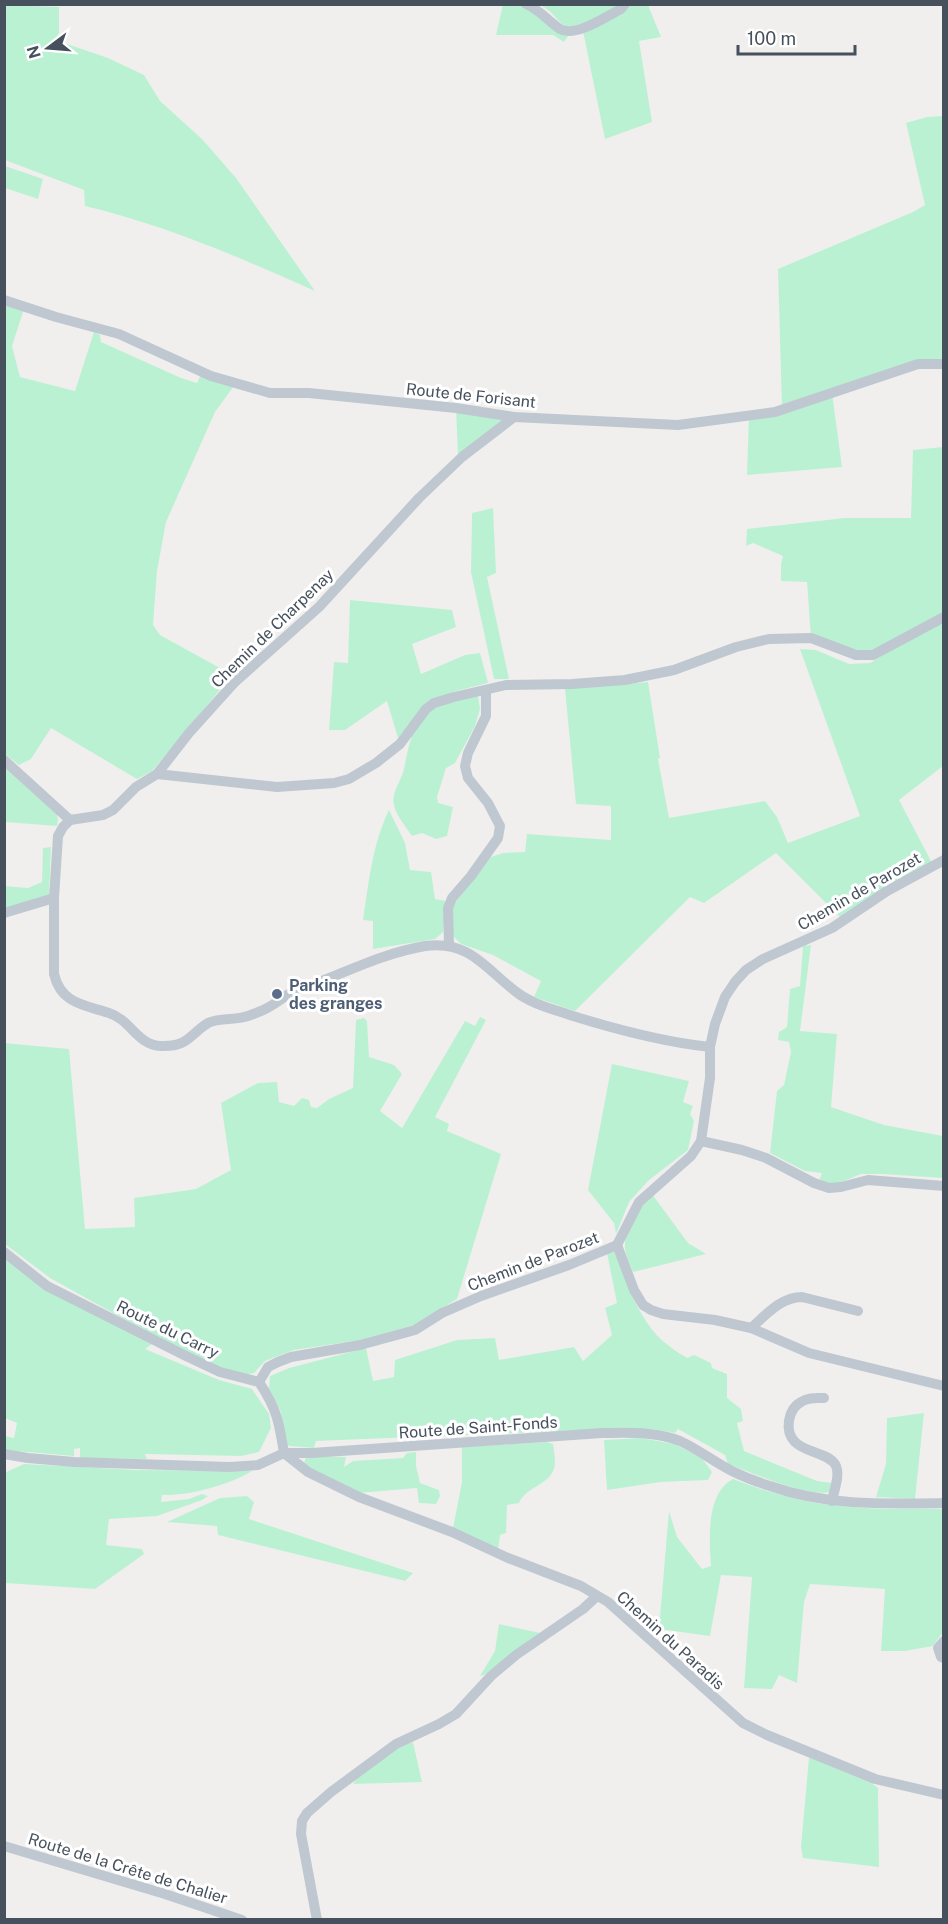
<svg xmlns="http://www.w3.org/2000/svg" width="948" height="1924" font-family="'Public Sans',sans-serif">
	<rect width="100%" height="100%" fill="#f1efee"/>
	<!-- green -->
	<g fill="#bbf1d3">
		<path d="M503 4 526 5 571 32 564 42 553 35H496Z"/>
		<path d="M4 5 59 7V33L52 44H67L108 58 144 75 160 101 202 139 236 178 315 291C241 258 165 225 85 206L84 190 5 160Z"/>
		<path d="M540 5H648L661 37 639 41 652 122 605 139 583 31 586 22 569 28C556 22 555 12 540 5Z"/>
		<path d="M943 116V364H918L832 393 842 467 747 475 749 415 782 409 778 269 913 212 925 205 906 123 927 117Z"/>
		<path d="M5 166 43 179 38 199 5 188Z"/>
		<path d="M4 300 25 306 12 346 20 377 75 391 94 332 100 335 101 342 181 378 197 383 202 372 236 383 215 412 166 522 157 571 153 625 160 635 220 668 230 678 152 771 137 779 51 728 31 759 19 765 5 754Z"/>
		<path d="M456 409 502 420 458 455Z"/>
		<path d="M943 447V614L873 655 811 638 807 582 781 581V564L783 556 753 543 746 546 747 529 845 518H911L913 450Z"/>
		<path d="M493 508 496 573 487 577 509 679H494L471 572 472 513Z"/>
		<path d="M350 600 452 610 456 627 412 644 421 674 465 655 480 653 488 683 456 691 427 702 398 738 387 701 345 730H329L334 662 348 663Z"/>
		<path d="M943 620V766L899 800 932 863 841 918 776 853 704 903 690 897 575 1011 534 997 541 981 493 955 461 944 453 936V905L491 857 503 853 525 852 527 834 611 840V806L576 804 565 689 648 682 660 758 658 759 669 818 765 801 777 817 788 843 860 816 800 649 816 650 849 664 870 663Z"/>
		<path d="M478 696 480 709 475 726 455 763 446 768 437 797 438 803 453 807 447 836 436 839 422 833 412 836C405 825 390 809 394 795 396 786 402 778 404 769 409 745 412 718 438 706 449 701 466 699 478 696Z"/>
		<path d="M4 765 56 811 58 819 57 826 5 822V839Z"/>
		<path d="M389 810 405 843 410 870 431 872 435 899 446 901 443 932 435 939 373 949V921L363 920C369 882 372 845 389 810Z"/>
		<path d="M51 847 49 895 5 910 4 886 28 888 42 882 43 848Z"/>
		<path d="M811 945 800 1031 837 1034 831 1107 884 1125 943 1136V1178L882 1174H861L834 1185 819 1181 822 1173 805 1171 770 1153 777 1091 784 1085 791 1052 789 1042 778 1040 779 1032 787 1027 790 989 800 986 803 946Z"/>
		<path d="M480 1017 486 1020 435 1117 449 1124 447 1131 501 1154 457 1299 414 1325 360 1340 294 1350 265 1361 254 1373 243 1375 215 1366 122 1318 50 1278 5 1244 4 1043 69 1049 85 1229 135 1227 134 1198 196 1189 231 1170 221 1103 258 1083 277 1082 279 1102 294 1106 302 1098 309 1100 311 1107 317 1108 329 1099 353 1088 356 1020 364 1018 367 1021 369 1057 394 1065 402 1074 380 1111 402 1128 465 1021 475 1026Z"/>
		<path d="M612 1064 689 1081 683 1102 693 1106 690 1114 694 1121 688 1150 649 1180 629 1202 616 1234 614 1223 588 1190Z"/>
		<path d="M652 1194 688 1243 706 1254 633 1272C630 1264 624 1253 625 1244 626 1229 642 1205 652 1194Z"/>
		<path d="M614 1251C627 1282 638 1319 664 1342 671 1348 679 1353 687 1358L694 1355 711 1363 712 1368 727 1374V1398L741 1409 743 1421 737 1423 744 1451 817 1481 832 1483 830 1492C804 1497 754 1473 728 1464L725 1455 678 1429 675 1433 654 1429H611L316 1441 314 1448 289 1446 285 1441 281 1412 269 1388 270 1376 289 1368 366 1348 373 1381 394 1377 395 1360 457 1340 495 1338 499 1360 574 1347 583 1361 612 1335 605 1308 617 1303 607 1253Z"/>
		<path d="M4 1259 152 1344 145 1349 219 1380 252 1389 269 1414 271 1428 259 1452 241 1456 145 1454 147 1459 80 1458V1448L74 1449V1456L5 1450V1436L14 1438 17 1423 5 1418Z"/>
		<path d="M924 1413 915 1499 876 1497 886 1464 887 1418Z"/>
		<path d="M641 1438 674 1444 701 1457 712 1472 708 1480 661 1482 607 1490 604 1440Z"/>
		<path d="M547 1442 553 1444C554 1450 555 1457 555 1464 553 1485 527 1485 519 1503L507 1505 506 1533 500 1535 498 1550 453 1528 462 1482V1447Z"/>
		<path d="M416 1452V1466L420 1483 439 1490 440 1496 436 1504 419 1503 417 1488 358 1493 306 1469 304 1463 306 1457H346L344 1467 353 1461 403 1458 407 1453Z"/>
		<path d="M24 1464 136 1470 252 1471C229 1485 189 1496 162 1495L161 1502 189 1499 202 1494 208 1496 202 1500 157 1516 109 1519 106 1545 142 1549 144 1554 95 1589 5 1583 4 1473Z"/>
		<path d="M733 1479C767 1492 804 1503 841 1506 875 1510 910 1509 943 1509V1632L933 1646 905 1651H881L885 1589 810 1584 804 1602 797 1683 779 1675 772 1689 744 1688 752 1577 721 1575 710 1636 659 1629 669 1511 677 1537 702 1569 711 1566C709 1539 706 1493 733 1479Z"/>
		<path d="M247 1496 254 1502 249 1519 413 1573 405 1581 218 1535 217 1526 167 1522 220 1498Z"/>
		<path d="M499 1624 540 1633 484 1675 480 1676 495 1651Z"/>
		<path d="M413 1742 422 1782 353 1784C366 1764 391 1748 413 1742Z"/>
		<path d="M809 1757 870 1782 878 1788 879 1867 803 1858 801 1847Z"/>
	</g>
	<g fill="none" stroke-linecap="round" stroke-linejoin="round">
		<!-- minor -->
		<g stroke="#bfc8d1" stroke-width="10">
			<path d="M526 4C540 10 548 21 560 29 575 38 607 16 621 9L625 4"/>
			<path d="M4 300 56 317 119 334 211 376 270 393H309L456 408 514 417 678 425 775 412 918 364H944"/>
			<path d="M4 760 70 820"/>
			<path d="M157 774 277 787 334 783 349 779 376 763 400 744 426 709 434 703 454 697 506 685 572 684 625 680 674 670 736 647 769 639 811 638 856 655H873L944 617"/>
			<path d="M70 820 63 827 58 836 54 898V974C61 1004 85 1005 109 1013 131 1020 137 1045 161 1046 188 1047 189 1035 208 1023 218 1018 233 1020 244 1017 250 1016 256 1013 261 1011 272 1007 282 998 292 992 301 987 312 985 322 981 355 968 389 952 425 946 469 940 485 968 515 991 531 1004 553 1009 573 1016 618 1030 663 1042 710 1047"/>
			<path d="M70 820 103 815 113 810 136 787 157 774 189 733 235 682 319 607 419 498 462 457 514 417"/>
			<path d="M4 913 54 898"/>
			<path d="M449 946 448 908 452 898 471 876 498 838 500 826 488 803 468 778 465 766 468 753 486 716V690"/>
			<path d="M701 1141 742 1150 766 1158 814 1183 829 1188 841 1187 868 1180 944 1186"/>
			<path d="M617 1245 634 1290 643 1305 651 1310 663 1314 715 1320 751 1328 809 1353 944 1386"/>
			<path d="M4 1252 47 1286 186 1356 220 1372 259 1382C277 1409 279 1422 284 1453L308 1472 359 1497 452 1532 508 1558 581 1586 608 1602 743 1723 767 1735 875 1779 944 1795"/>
			<path d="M751 1328C766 1315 781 1297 802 1297L858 1311"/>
			<path d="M259 1382 268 1367 278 1362 291 1357 360 1345 415 1330 442 1313 481 1296 569 1265 617 1245 639 1202 691 1156 701 1141 710 1078V1047L715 1024 725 997 735 982 746 970 763 959 832 928 887 891 944 860"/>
			<path d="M824 1398C816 1398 808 1397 801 1402 788 1409 784 1431 795 1442 806 1453 826 1452 835 1464 841 1474 834 1490 832 1501"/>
			<path d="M4 1454 28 1458 74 1462 230 1467 258 1465 284 1453H312L602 1433C628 1433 655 1431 680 1441 698 1449 714 1462 732 1471 744 1477 757 1482 770 1486 826 1506 885 1504 944 1503"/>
			<path d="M944 1641 938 1648 941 1657 944 1658"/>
			<path d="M4 1846 165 1894 242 1920"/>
			<path d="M317 1920 301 1834 302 1821 307 1813 331 1792 396 1744 439 1724 456 1714 491 1676 516 1655 583 1609 597 1596"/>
		</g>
	</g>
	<!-- markers -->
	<circle fill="#5c6f8a" stroke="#fff" stroke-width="2" cx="277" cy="994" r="6"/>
	<g text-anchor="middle" stroke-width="6" stroke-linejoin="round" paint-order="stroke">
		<!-- street labels -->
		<g font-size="16" fill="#46515d" stroke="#fff">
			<text transform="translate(471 395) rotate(6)" y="6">Route de Forisant</text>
			<text transform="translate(272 628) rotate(-44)" y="6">Chemin de Charpenay</text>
			<text transform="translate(859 891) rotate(-30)" y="6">Chemin de Parozet</text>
			<text transform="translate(533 1261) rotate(-21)" y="6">Chemin de Parozet</text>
			<text transform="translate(168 1329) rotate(26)" y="6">Route du Carry</text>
			<text transform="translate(478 1427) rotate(-4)" y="6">Route de Saint-Fonds</text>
			<text transform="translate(671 1640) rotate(42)" y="6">Chemin du Paradis</text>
			<text transform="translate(128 1868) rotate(17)" y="6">Route de la Crête de Chalier</text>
		</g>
		<!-- service labels -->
		<g font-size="16" font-weight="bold" fill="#4e5e75" stroke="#fff" text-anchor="start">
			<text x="289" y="991">Parking<tspan x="289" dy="18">des granges</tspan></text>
		</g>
	</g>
	<!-- border -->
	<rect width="948" height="1924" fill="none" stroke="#46515d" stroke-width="12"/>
	<!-- north arrow -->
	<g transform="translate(48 48) rotate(254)" stroke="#ffffff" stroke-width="4.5" paint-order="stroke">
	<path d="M0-4.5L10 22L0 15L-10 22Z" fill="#46515d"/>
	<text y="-9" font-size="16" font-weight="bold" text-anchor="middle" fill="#46515d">N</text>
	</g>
	<!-- scale -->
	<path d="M738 45v9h117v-9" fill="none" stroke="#46515d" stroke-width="3"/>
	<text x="747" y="45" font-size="18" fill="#46515d" stroke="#ffffff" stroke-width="4.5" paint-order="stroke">100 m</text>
</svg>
